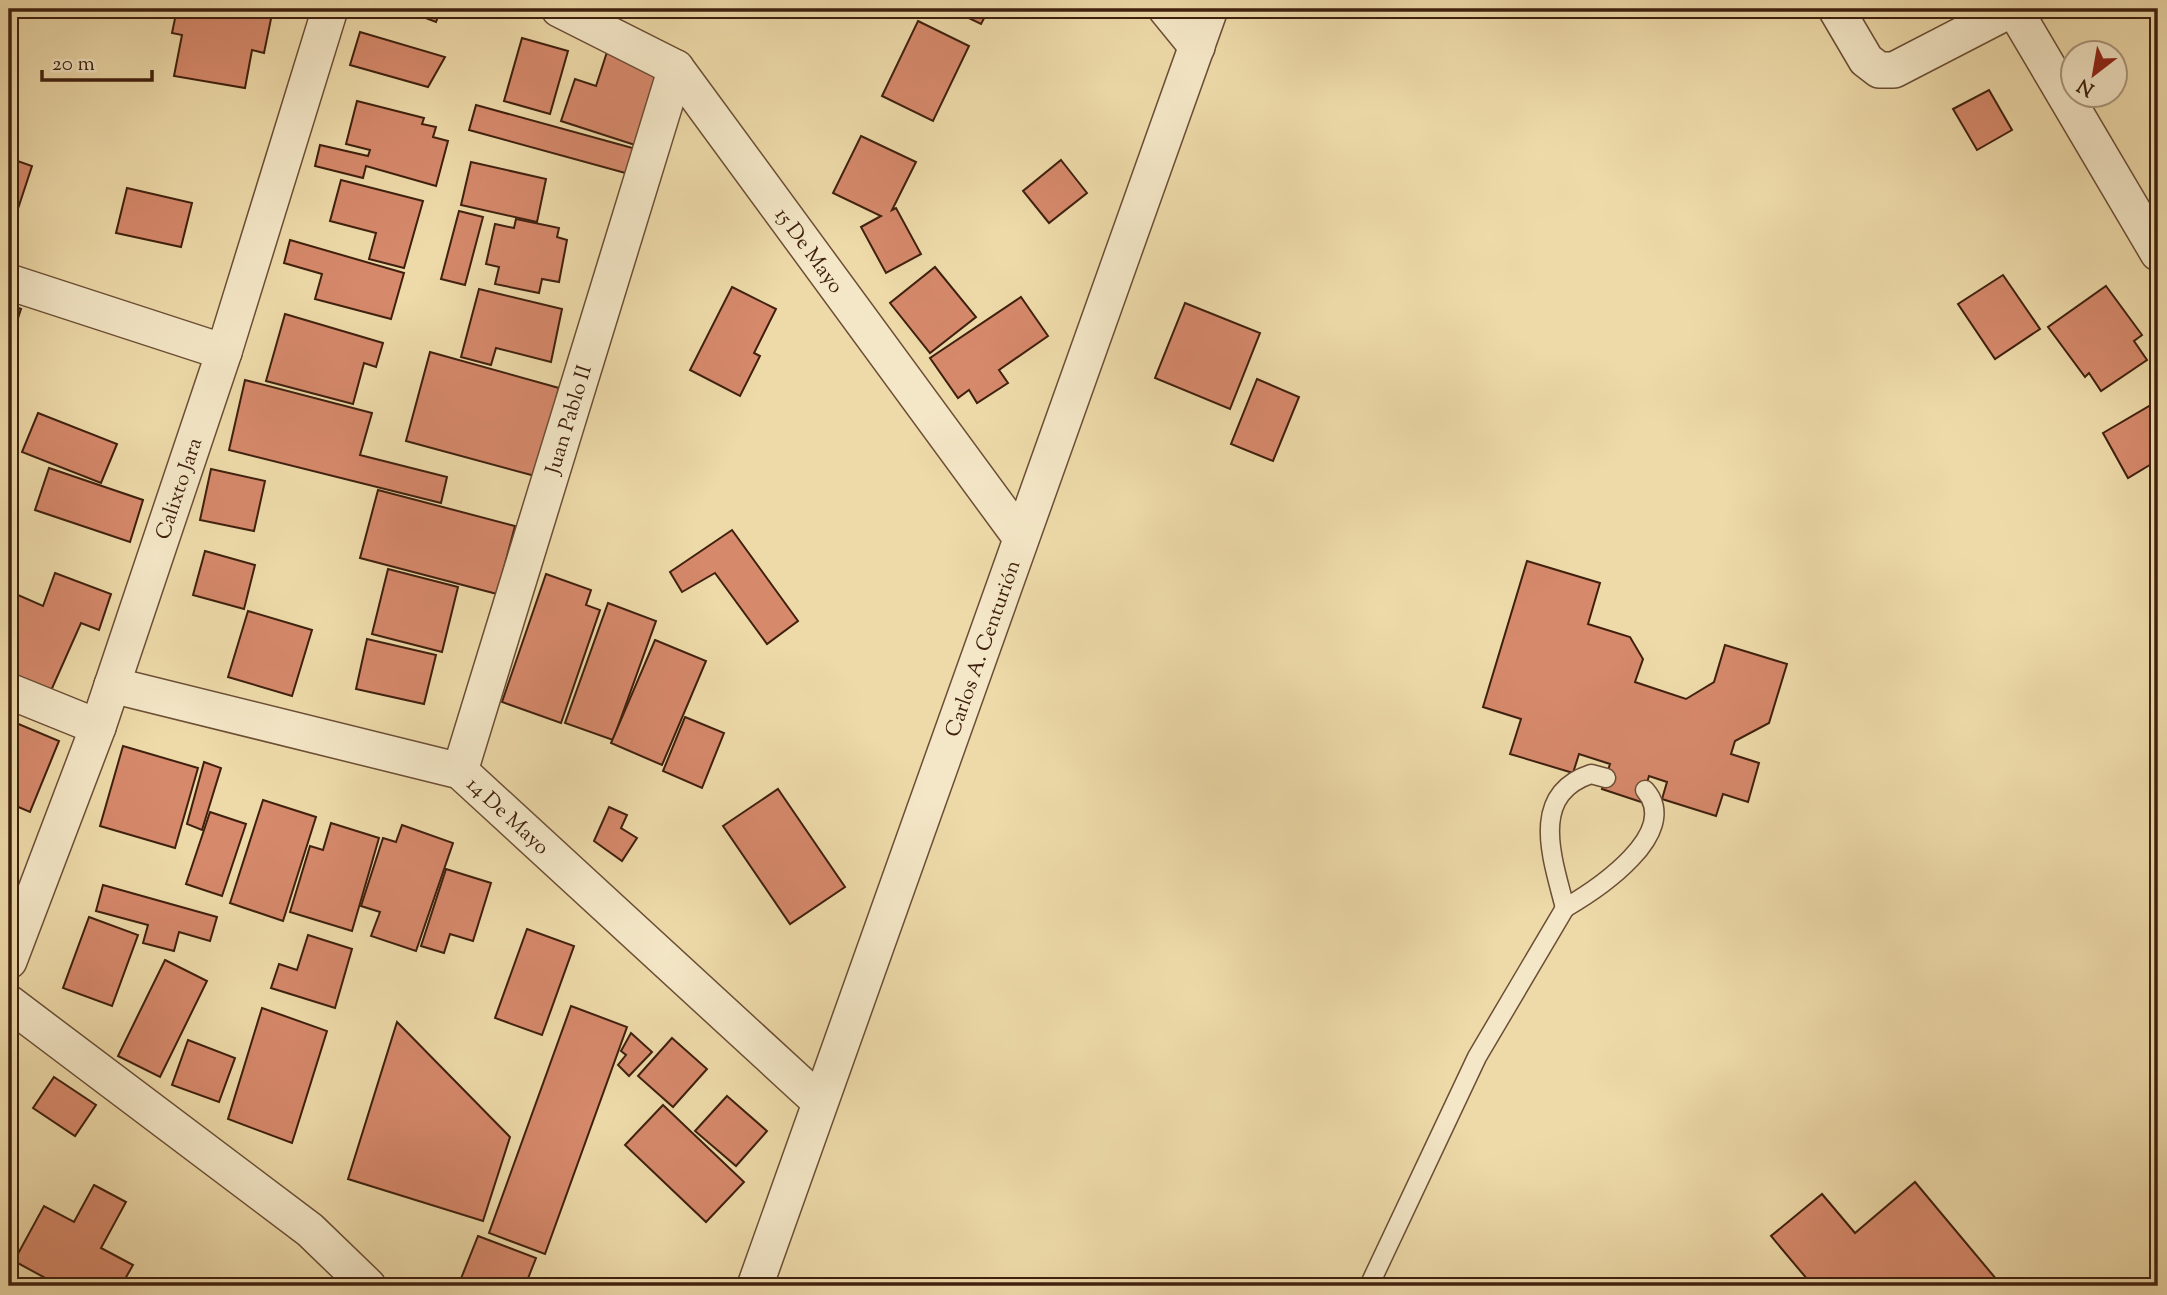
<svg xmlns="http://www.w3.org/2000/svg" width="2167" height="1295" font-family="'Sorts Mill Goudy',serif">
	<rect width="100%" height="100%" fill="#eedaa9"/>
	<filter id="stains"><feTurbulence type="fractalNoise" baseFrequency=".00286" numOctaves="4"/><feColorMatrix values="0 0 0 0 .2 0 0 0 0 .09 0 0 0 0 .02 0 0 0 .5 -.17"/></filter>
	<radialGradient id="worn" r=".72"><stop offset=".6" stop-color="#630" stop-opacity="0"/><stop offset="1" stop-color="#630" stop-opacity=".3"/></radialGradient>
	<!-- building -->
	<g fill="#d6896b" stroke="#3f200e" stroke-width="2">
		<path d="M177 9H273L264 53 252 50 245 88 174 76 182 35 172 33Z"/>
		<path d="M402 9H441L436 22Z"/>
		<path d="M950 9H989L981 24Z"/>
		<path d="M918 21 969 46 933 121 882 96Z"/>
		<path d="M360 32 445 57 428 87 350 65Z"/>
		<path d="M522 38 568 51 550 114 504 101Z"/>
		<path d="M607 52 663 70 638 146 561 121 575 79 596 86Z"/>
		<path d="M1989 90 2012 130 1977 150 1953 109Z"/>
		<path d="M357 101 424 118 422 124 436 127 433 137 448 141 436 186 366 166 363 178 315 166 320 145 368 156 370 150 346 144Z"/>
		<path d="M476 105 636 149 629 174 469 130Z"/>
		<path d="M861 136 916 162 892 210 896 208 921 254 886 273 861 227 881 216 833 193Z"/>
		<path d="M9 158 32 166 9 236Z"/>
		<path d="M1061 160 1087 193 1049 223 1023 191Z"/>
		<path d="M471 162 546 179 537 222 461 205Z"/>
		<path d="M341 180 423 201 404 268 369 259 376 233 330 221Z"/>
		<path d="M127 188 192 203 181 247 116 233Z"/>
		<path d="M459 211 483 217 465 285 441 279Z"/>
		<path d="M516 219 559 228 557 237 567 240 559 282 542 279 539 293 495 284 499 267 486 264 495 224 514 228Z"/>
		<path d="M290 240 404 273 391 319 315 299 322 274 284 263Z"/>
		<path d="M935 267 976 317 930 353 890 303Z"/>
		<path d="M2003 275 2040 329 1995 359 1958 304Z"/>
		<path d="M2106 286 2142 335 2134 341 2147 360 2101 391 2089 373 2085 377 2048 327Z"/>
		<path d="M732 287 776 309 754 353 760 356 740 396 690 370Z"/>
		<path d="M479 289 562 309 551 362 496 348 491 365 461 357Z"/>
		<path d="M1021 297 1048 336 999 370 1008 383 977 403 969 390 958 398 930 358Z"/>
		<path d="M1185 303 1260 333 1230 409 1155 378Z"/>
		<path d="M9 305 21 309 9 346Z"/>
		<path d="M285 314 383 343 376 367 364 363 353 404 266 381Z"/>
		<path d="M430 352 559 388 535 476 406 441Z"/>
		<path d="M1257 379 1299 397 1273 461 1231 444Z"/>
		<path d="M245 380 372 413 360 455 447 477 441 503 229 450Z"/>
		<path d="M2151 405 2158 418V460L2128 478 2103 433Z"/>
		<path d="M38 413 117 444 101 483 22 452Z"/>
		<path d="M49 468 143 500 130 542 35 510Z"/>
		<path d="M211 469 265 481 254 531 200 520Z"/>
		<path d="M378 490 515 526 497 594 360 558Z"/>
		<path d="M732 530 798 621 767 644 715 573 682 592 670 572Z"/>
		<path d="M205 551 255 565 244 609 193 595Z"/>
		<path d="M1527 561 1600 583 1588 624 1630 637 1643 659 1635 682 1686 699 1714 682 1725 645 1787 664 1769 723 1735 741 1731 754 1759 763 1748 802 1723 794 1716 816 1662 799 1667 782 1649 776 1641 802 1602 789 1610 764 1579 754 1573 773 1510 754 1521 719 1483 707Z"/>
		<path d="M388 569 458 587 442 652 372 634Z"/>
		<path d="M55 573 111 594 99 630 81 623 46 702 9 686V591L43 606Z"/>
		<path d="M546 574 591 590 586 605 600 610 561 723 502 702Z"/>
		<path d="M608 603 656 621 613 740 565 723Z"/>
		<path d="M248 611 312 630 292 696 228 677Z"/>
		<path d="M367 639 436 655 424 704 356 689Z"/>
		<path d="M655 640 706 661 662 765 611 743Z"/>
		<path d="M685 717 724 733 702 788 663 771Z"/>
		<path d="M9 720 59 741 30 812 9 803Z"/>
		<path d="M123 746 198 768 175 848 100 826Z"/>
		<path d="M204 762 221 768 202 830 187 824Z"/>
		<path d="M778 789 845 887 790 924 723 826Z"/>
		<path d="M263 800 316 817 283 921 230 903Z"/>
		<path d="M609 807 627 815 621 828 637 838 622 861 594 841Z"/>
		<path d="M210 812 246 824 222 896 186 884Z"/>
		<path d="M331 823 379 838 352 931 290 912 310 846 323 850Z"/>
		<path d="M402 825 453 843 416 951 371 936 380 912 361 906 383 838 396 842Z"/>
		<path d="M446 869 491 883 473 941 450 934 444 953 421 946Z"/>
		<path d="M103 885 217 917 210 941 179 932 174 951 143 943 148 925 96 911Z"/>
		<path d="M89 917 138 935 112 1006 63 988Z"/>
		<path d="M527 929 574 946 542 1035 495 1018Z"/>
		<path d="M308 935 352 949 335 1008 271 988 279 964 297 970Z"/>
		<path d="M165 960 207 981 160 1077 118 1056Z"/>
		<path d="M571 1006 627 1027 545 1254 489 1233Z"/>
		<path d="M262 1008 327 1031 292 1143 228 1119Z"/>
		<path d="M397 1022 510 1137 483 1221 348 1179Z"/>
		<path d="M631 1033 652 1052 629 1076 618 1065 626 1055 621 1051Z"/>
		<path d="M672 1038 707 1069 673 1107 638 1076Z"/>
		<path d="M188 1040 235 1058 219 1102 172 1085Z"/>
		<path d="M54 1077 96 1105 75 1136 33 1108Z"/>
		<path d="M727 1096 767 1131 736 1166 695 1131Z"/>
		<path d="M663 1105 744 1182 706 1222 625 1145Z"/>
		<path d="M1915 1182 2002 1286H1813L1771 1236 1822 1194 1855 1233Z"/>
		<path d="M94 1185 126 1202 101 1248 133 1265 121 1286H60L14 1261 44 1206 74 1222Z"/>
		<path d="M478 1236 536 1258 525 1286H458Z"/>
	</g>
	<g fill="none" stroke-linecap="round" stroke-linejoin="round">
		<defs>
			<g id="service">
				<path d="M1606 778 1591 774C1528 795 1553 860 1565 908 1596 890 1683 833 1645 790"/>
				<path d="M1369 1286 1477 1057 1565 908"/>
			</g>
			<g id="minor">
				<path id="s1" d="M559 9 676 68 1021 538"/>
				<path d="M1166 9 1197 47"/>
				<path d="M1836 9 1866 60 1879 70H1894L2012 9"/>
				<path d="M2014 9 2158 253"/>
				<path d="M9 282 224 352"/>
				<path id="s2" d="M112 685 460 771 820 1102"/>
				<path d="M9 691 98 727"/>
				<path id="s3" d="M460 771 676 68"/>
				<path id="s4" d="M9 961 98 727 224 352 330 9"/>
				<path d="M9 1003 310 1230 368 1286"/>
				<path id="s5" d="M755 1286 1210 9"/>
			</g>
		</defs>
		<!-- service casing -->
		<use href="#service" stroke="#6b4e35" stroke-width="21"/>
		<!-- minor casing -->
		<use href="#minor" stroke="#6b4e35" stroke-width="38"/>
		<!-- service -->
		<use href="#service" stroke="#f4e7c7" stroke-width="18"/>
		<!-- minor -->
		<use href="#minor" stroke="#f4e7c7" stroke-width="35"/>
	</g>
	<g text-anchor="middle" stroke-width="5" stroke-linejoin="round" paint-order="stroke">
		<!-- street labels -->
		<g font-size="21" fill="#3f200e" stroke="#f4e7c7">
			<text dy="7" stroke="none"><textPath href="#s1" startOffset="357">15 De Mayo</textPath></text>
			<text dy="7" stroke="none"><textPath href="#s3" startOffset="368">Juan Pablo II</textPath></text>
			<text dy="7" stroke="none"><textPath href="#s4" startOffset="502">Calixto Jara</textPath></text>
			<text dy="7" stroke="none"><textPath href="#s5" startOffset="677">Carlos A. Centurión</textPath></text>
			<text dy="7" stroke="none"><textPath href="#s2" startOffset="424">14 De Mayo</textPath></text>
		</g>
	</g>
	<!-- margin -->
	<rect width="2167" height="1295" fill="none" stroke="#eedaa9" stroke-width="35"/>
	<rect x="10" y="10" width="2146" height="1274" fill="none" stroke="#3f200e" stroke-width="3.5"/>
	<rect x="18" y="18" width="2132" height="1260" fill="none" stroke="#3f200e" stroke-width="2"/>
	<!-- north arrow -->
	<g transform="translate(2094 74) rotate(211)"><circle r="33" fill="#f4e7c7" stroke="#ac977d" stroke-width="2"/>
	<path d="M0-5L12 26L0 18L-12 26Z" fill="#8f2418"/>
	<text y="-10" font-size="19" font-weight="bold" text-anchor="middle" fill="#3f200e">N</text>
	</g>
	<!-- scale -->
	<path d="M42 70v10h110v-10" fill="none" stroke="#3f200e" stroke-width="3.5"/>
	<text x="52" y="70" font-size="21" fill="#3f200e" stroke="#f4e7c7" stroke-width="5" paint-order="stroke">20 m</text>
	<rect width="100%" height="100%" filter="url(#stains)"/>
	<rect width="100%" height="100%" fill="url(#worn)"/>
</svg>
